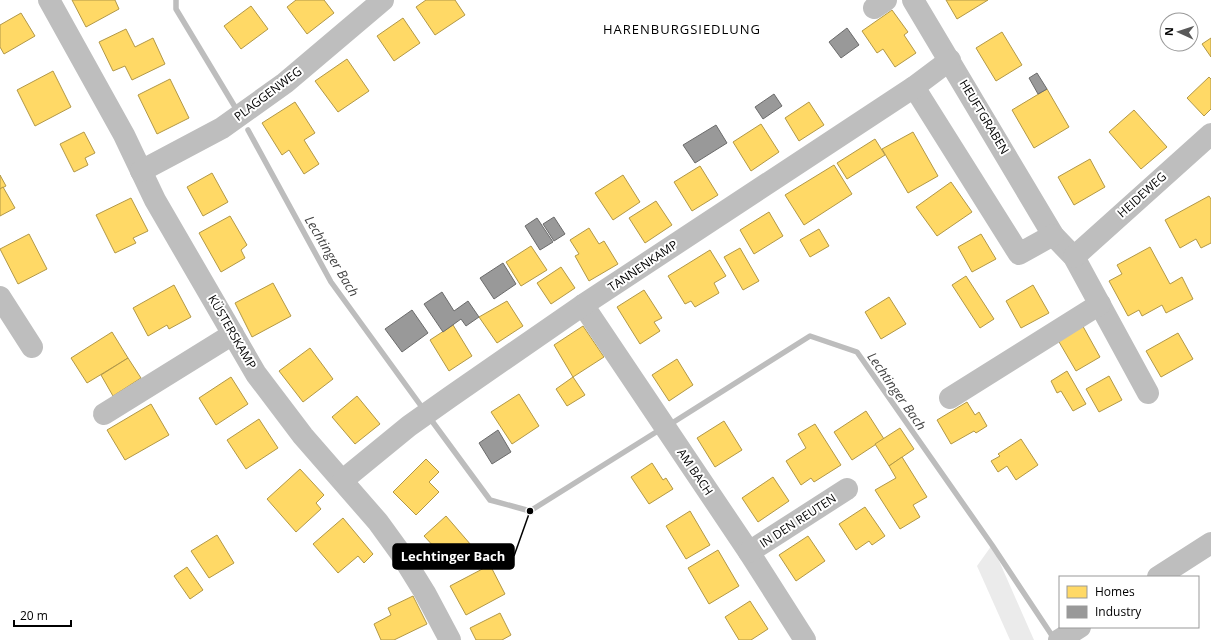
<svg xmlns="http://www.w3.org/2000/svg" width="1211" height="640" font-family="'Open Sans',sans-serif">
	<rect width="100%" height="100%" fill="#fff"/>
	<!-- green -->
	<path fill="#ebebeb" d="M992 545 1034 640H1010L977 566Z"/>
	<!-- homes -->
	<g fill="#ffd966" stroke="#b29847">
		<path d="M72 0H115L119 9 86 27Z"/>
		<path d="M296 0H324L334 13 307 34 287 7Z"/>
		<path d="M426 0H455L465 15 435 35 416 7Z"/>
		<path d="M946 0H988L957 19Z"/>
		<path d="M251 6 268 29 241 49 224 26Z"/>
		<path d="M892 10 908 32 904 35 916 53 895 67 883 49 877 53 862 31Z"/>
		<path d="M21 13 35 36 4 54 0 47V25Z"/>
		<path d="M403 18 420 43 394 61 377 36Z"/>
		<path d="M126 29 135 47 153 38 165 64 132 80 125 66 113 71 99 42Z"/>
		<path d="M1002 32 1022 65 996 81 976 48Z"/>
		<path d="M1211 38V57L1202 44Z"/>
		<path d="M347 59 369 91 338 112 315 81Z"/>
		<path d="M53 71 71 107 35 126 17 90Z"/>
		<path d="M1209 77 1211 79V109L1204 116 1187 98Z"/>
		<path d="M170 79 189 118 157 134 138 95Z"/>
		<path d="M1047 89 1069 127 1034 148 1012 110Z"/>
		<path d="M295 102 315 133 304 140 319 164 304 174 289 150 282 155 262 123Z"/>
		<path d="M809 102 824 125 799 141 785 118Z"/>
		<path d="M1134 110 1167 147 1141 169 1109 132Z"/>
		<path d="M761 124 779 152 751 171 733 142Z"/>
		<path d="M84 132 95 153 85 158 88 165 74 172 60 144Z"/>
		<path d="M913 132 938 176 908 193 882 149Z"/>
		<path d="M875 139 885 155 847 179 837 163Z"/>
		<path d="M1090 159 1105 187 1074 205 1058 177Z"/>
		<path d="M834 165 852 194 804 225 785 195Z"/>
		<path d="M700 166 718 195 692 211 674 182Z"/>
		<path d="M212 173 228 202 203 216 187 187Z"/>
		<path d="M0 175 6 186 0 189Z"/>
		<path d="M623 175 640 202 613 220 595 193Z"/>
		<path d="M951 182 972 212 937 236 916 207Z"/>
		<path d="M3 187 15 208 0 216V189Z"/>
		<path d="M1209 196 1211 199V243L1201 248 1196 239 1180 248 1165 220Z"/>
		<path d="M131 198 148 231 133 238 136 243 115 253 96 215Z"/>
		<path d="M656 201 672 225 645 243 629 218Z"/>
		<path d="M769 212 783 236 754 254 740 230Z"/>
		<path d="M230 216 247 245 241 250 245 258 221 272 199 233Z"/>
		<path d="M589 228 599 244 604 241 618 264 589 281 575 256 579 254 570 240Z"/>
		<path d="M819 229 829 246 810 257 800 240Z"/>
		<path d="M29 234 47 269 18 284 0 249Z"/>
		<path d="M981 234 996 259 972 272 958 247Z"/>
		<path d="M531 246 547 270 521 286 506 262Z"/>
		<path d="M1150 247 1170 284 1182 277 1193 299 1166 313 1162 305 1142 316 1139 310 1128 316 1109 281 1122 274 1117 265Z"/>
		<path d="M740 248 759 281 743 290 724 257Z"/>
		<path d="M710 250 726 276 714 283 719 293 695 307 691 301 685 304 668 276Z"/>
		<path d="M561 267 575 288 551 304 537 283Z"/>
		<path d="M966 276 994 319 980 328 952 285Z"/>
		<path d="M273 283 291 316 252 337 235 303Z"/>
		<path d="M174 285 191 317 169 329 167 325 148 336 133 308Z"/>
		<path d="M1033 285 1049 313 1021 328 1006 301Z"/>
		<path d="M644 290 662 318 654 322 660 331 640 344 617 307Z"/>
		<path d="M889 297 906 324 881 339 865 312Z"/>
		<path d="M507 301 523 326 497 343 479 317Z"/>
		<path d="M1080 321 1100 357 1076 371 1055 335Z"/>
		<path d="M453 325 472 356 449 371 430 340Z"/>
		<path d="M583 326 604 357 573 377 554 345Z"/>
		<path d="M112 332 128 358 87 383 71 358Z"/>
		<path d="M1178 333 1193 359 1161 377 1146 351Z"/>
		<path d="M310 348 333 379 303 402 279 371Z"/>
		<path d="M128 358 141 378 113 396 101 375Z"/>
		<path d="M677 359 693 385 669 401 652 375Z"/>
		<path d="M1067 371 1086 404 1073 411 1061 391 1057 393 1051 381Z"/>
		<path d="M1109 376 1122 400 1099 412 1086 389Z"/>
		<path d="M231 377 248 404 216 425 199 398Z"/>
		<path d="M573 377 585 395 567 406 556 389Z"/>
		<path d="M519 394 539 426 512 444 491 412Z"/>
		<path d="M357 396 380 424 355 444 332 417Z"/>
		<path d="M967 402 975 415 979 412 987 426 976 433 974 431 951 444 937 420Z"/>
		<path d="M151 404 169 435 125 460 107 430Z"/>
		<path d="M866 411 884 439 852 460 834 432Z"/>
		<path d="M259 419 278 448 246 469 227 440Z"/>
		<path d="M724 421 742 450 715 467 697 438Z"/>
		<path d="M815 424 841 465 814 482 811 478 801 485 786 461 806 448 798 434Z"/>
		<path d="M900 428 914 449 889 466 875 444Z"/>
		<path d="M1021 439 1038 465 1016 480 1007 466 998 472 991 461 1000 456 998 454Z"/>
		<path d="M902 457 927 497 913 505 920 517 900 529 875 490 896 478 889 466Z"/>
		<path d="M426 459 439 472 429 482 439 492 416 515 393 492Z"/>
		<path d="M652 463 663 480 666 478 673 489 649 504 631 477Z"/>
		<path d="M300 469 324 495 316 503 321 509 296 532 267 499Z"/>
		<path d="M773 477 789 501 758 522 742 498Z"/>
		<path d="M865 507 885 536 872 545 869 541 856 550 839 524Z"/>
		<path d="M690 511 710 545 686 559 666 526Z"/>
		<path d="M446 516 471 545 450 564 424 536Z"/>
		<path d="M343 518 373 554 364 563 358 556 338 573 313 544Z"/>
		<path d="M217 535 234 563 209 578 191 551Z"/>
		<path d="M808 536 825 561 796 581 779 555Z"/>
		<path d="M718 550 739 586 709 604 688 568Z"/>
		<path d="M490 565 505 594 466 615 450 586Z"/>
		<path d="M187 567 203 590 190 599 174 576Z"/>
		<path d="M413 596 427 624 394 640H381L374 624 391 615 388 608Z"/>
		<path d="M750 601 768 629 751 640H739L725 617Z"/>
		<path d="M500 613 511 635 502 640H476L470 628Z"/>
	</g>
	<!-- industry -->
	<g fill="#999" stroke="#6b6b6b">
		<path d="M847 28 859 45 841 58 829 42Z"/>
		<path d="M1037 73 1047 89 1038 94 1029 78Z"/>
		<path d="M774 94 782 106 763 119 755 107Z"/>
		<path d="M716 125 727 143 695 163 683 145Z"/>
		<path d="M554 217 565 234 554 241 543 224Z"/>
		<path d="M537 218 553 242 540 250 525 226Z"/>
		<path d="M503 263 516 284 494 299 480 278Z"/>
		<path d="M442 292 454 311 468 301 479 317 466 326 461 319 443 332 424 304Z"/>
		<path d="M412 310 428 333 402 352 385 329Z"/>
		<path d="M498 430 511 452 492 464 479 443Z"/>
	</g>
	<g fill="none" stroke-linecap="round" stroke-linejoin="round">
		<!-- stream -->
		<g stroke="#bdbdbd" stroke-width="5.5">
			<path d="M176 0V9L235 107"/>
			<path d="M248 130 331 282 424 410"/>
			<path d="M429 417 490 500 530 511 661 429"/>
			<path d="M669 425 810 336 857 352 992 545 1055 640"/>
		</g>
		<!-- minor -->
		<g stroke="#bebebe" stroke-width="22">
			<path d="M49 0 124 135 155 200 256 374 303 436 378 522 399 551 425 593 450 640"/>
			<path d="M913 0 1053 235 1074 257 1148 393"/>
			<path d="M874 8 886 0"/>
			<path d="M914 87 1019 254 1053 235"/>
			<path d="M141 171 222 128 285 83 383 0"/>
			<path d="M1074 257 1211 134"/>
			<path d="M0 297 32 347"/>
			<path d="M583 305 749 552 805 640"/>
			<path d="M950 398 1100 304"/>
			<path d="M104 414 233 334"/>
			<path d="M343 480 409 426 450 397 583 305 914 87 950 60"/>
			<path d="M749 552 847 489"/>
			<path d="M1158 577 1211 543"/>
			<path d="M1059 640 1080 627"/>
		</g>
	</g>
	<g text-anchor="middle" stroke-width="4" stroke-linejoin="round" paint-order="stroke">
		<!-- street labels -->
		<g font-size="12" fill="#000" stroke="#fff">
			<text transform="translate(268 94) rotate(-37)" y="4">PLAGGENWEG</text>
			<text transform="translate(984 117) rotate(59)" y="4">HEUFTGRABEN</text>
			<text transform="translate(1142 195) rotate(-42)" y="4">HEIDEWEG</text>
			<text transform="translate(643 266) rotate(-34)" y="4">TANNENKAMP</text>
			<text transform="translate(232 332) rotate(60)" y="4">KÜSTERSKAMP</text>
			<text transform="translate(695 472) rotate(56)" y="4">AM BACH</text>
			<text transform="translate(798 521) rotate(-33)" y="4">IN DEN REUTEN</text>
		</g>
		<!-- neighbourhood labels -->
		<g font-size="13" letter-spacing="1" fill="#000" stroke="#fff">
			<text x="682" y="34">HARENBURGSIEDLUNG</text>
		</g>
		<!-- water labels -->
		<g font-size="13" font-style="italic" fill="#424242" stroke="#fff">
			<text transform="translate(332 256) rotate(59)" y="5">Lechtinger Bach</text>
			<text transform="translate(897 391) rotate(55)" y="5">Lechtinger Bach</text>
		</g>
	</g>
	<!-- callouts -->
	<path fill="none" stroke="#000" stroke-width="1.5" d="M530 511L514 556"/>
	<circle fill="#000" stroke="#fff" stroke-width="1.5" cx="530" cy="511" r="4"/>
	<rect fill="#000" stroke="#000" stroke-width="1.5" x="393" y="544" width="121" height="25" rx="4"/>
	<g font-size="13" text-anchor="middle" font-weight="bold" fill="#fff">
		<text x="453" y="561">Lechtinger Bach</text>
	</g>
	<!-- legend -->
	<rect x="1059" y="576" width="140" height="52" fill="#ffffff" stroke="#999999"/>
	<rect x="1067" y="586" width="20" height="12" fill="#ffd966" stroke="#999999"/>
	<text x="1095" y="596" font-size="12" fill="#000000">Homes</text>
	<rect x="1067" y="606" width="20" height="12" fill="#999999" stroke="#999999"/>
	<text x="1095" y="616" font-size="12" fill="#000000">Industry</text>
	<!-- north arrow -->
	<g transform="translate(1179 32) rotate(273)"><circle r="19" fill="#ffffff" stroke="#999999"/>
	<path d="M0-3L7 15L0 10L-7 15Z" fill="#595959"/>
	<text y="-6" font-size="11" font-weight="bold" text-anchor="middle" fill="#000000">N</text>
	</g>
	<!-- scale -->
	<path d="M14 620v6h57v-6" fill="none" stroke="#000000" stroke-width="2"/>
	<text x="20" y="620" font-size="12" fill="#000000" stroke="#ffffff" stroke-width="3" paint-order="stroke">20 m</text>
</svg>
